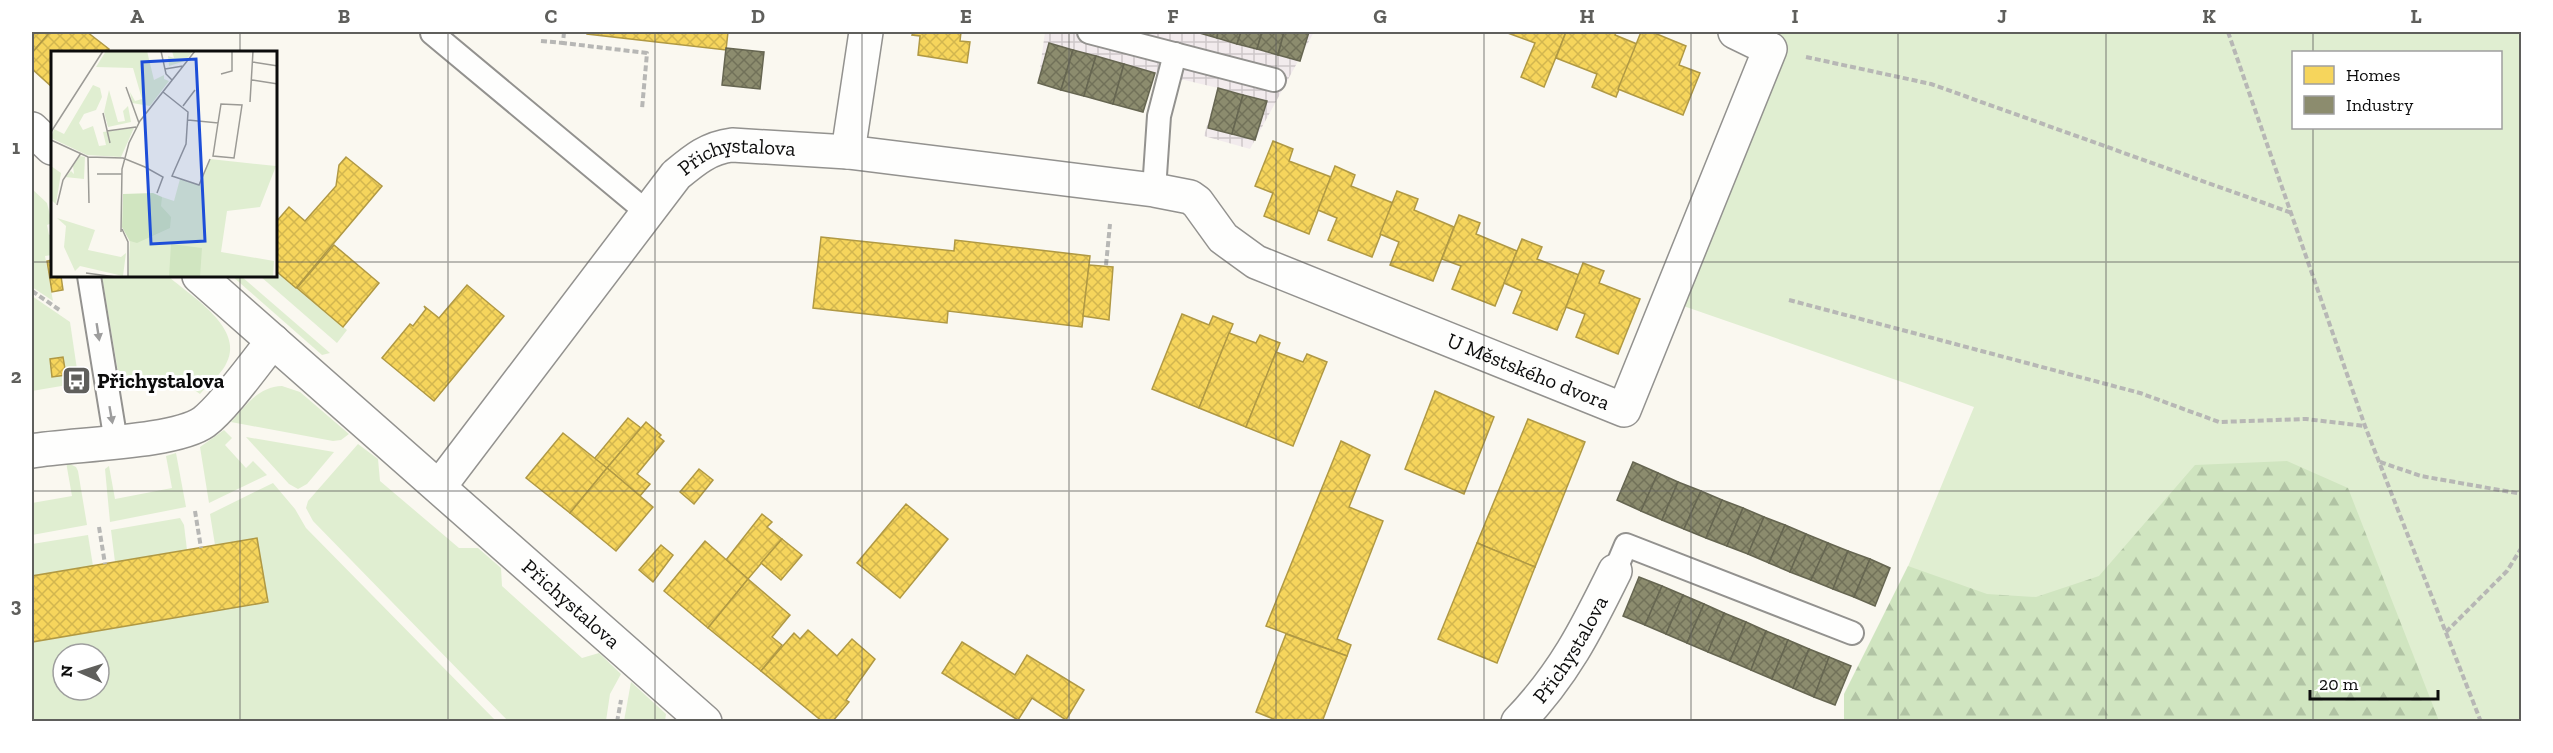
<svg xmlns="http://www.w3.org/2000/svg" width="2553" height="753" font-family="'Zilla Slab',serif">
	<defs>
		<pattern id="industrial-grid" width="8" height="8" patternUnits="userSpaceOnUse" patternTransform="scale(1.5)"><rect width="8" height="8" fill="#f2ebed"/><path d="M0 4h8M4 0v8" fill="none" stroke="#cec8ca"/></pattern>
		<pattern id="forest-firs" width="22" height="20" patternUnits="userSpaceOnUse" patternTransform="scale(1.5)"><rect width="22" height="20" fill="#d0e5c0"/><path d="M5 1l3.5 6h-7zM16 11l3.5 6h-7z" fill="#b1c3a4"/></pattern>
		<pattern id="homes-cross-hatch" width="8" height="8" patternUnits="userSpaceOnUse" patternTransform="scale(1.5)"><rect width="8" height="8" fill="#f6d55c"/><path d="M0 0l8 8M0 8l8-8" fill="none" stroke="#d2b64f"/></pattern>
		<pattern id="industry-cross-hatch" width="8" height="8" patternUnits="userSpaceOnUse" patternTransform="scale(1.5)"><rect width="8" height="8" fill="#8c8c6e"/><path d="M0 0l8 8M0 8l8-8" fill="none" stroke="#717159"/></pattern>
	</defs>
	<rect width="100%" height="100%" fill="#faf8f0"/>
	<!-- industrial -->
	<path fill="url(#industrial-grid)" d="M1045 32H1314L1250 149 1204 136 1218 88 1155 73 1143 112 1038 83Z"/>
	<!-- grass -->
	<g fill="#e0eed1" fill-rule="evenodd">
		<path d="M1735 32H2521V721H1844L1974 407 1669 301 1770 49ZM2294 52H2500V128H2294Z"/>
		<path d="M32 189 47 203 52 223 47 225 49 235 52 234V255L45 256 53 301 32 287Z"/>
		<path d="M276 271 347 330 337 343 260 276H276Z"/>
		<path d="M102 276H168C190 296 248 329 225 366 219 376 208 385 200 394 178 376 150 387 124 391L119 378Z"/>
		<path d="M232 276H241L330 353 322 355Z"/>
		<path d="M32 296 70 322 79 383 32 391Z"/>
		<path d="M282 386 300 392 349 434 341 440 333 441 231 422C246 405 258 387 282 386Z"/>
		<path d="M224 430 232 438 225 445 246 468 253 461 267 475 209 503 200 447Z"/>
		<path d="M246 437 334 452 307 484 298 489 289 484Z"/>
		<path d="M358 444 378 459 380 481 459 548H478L501 568 502 586 582 658 599 653 621 674 610 694 606 721H508L313 521 306 508 308 501Z"/>
		<path d="M176 453 186 507 110 522 105 469 109 466 115 499 172 488 166 456Z"/>
		<path d="M66 462 76 467 78 471 87 525 32 535V503L72 496Z"/>
		<path d="M273 483 295 509 306 528 496 721 32 722V642L268 602 257 539 215 545 210 514ZM63 654H99V690H63Z"/>
		<path d="M180 518 184 525 187 550 115 562 111 530Z"/>
		<path d="M88 535 93 566 32 576V544Z"/>
		<path d="M631 682 666 714 665 721H624Z"/>
	</g>
	<!-- forest -->
	<path fill="url(#forest-firs)" d="M2287 461 2348 488 2439 721H1844V694L1908 566 1987 594 2036 597 2099 576 2195 465Z"/>
	<!-- homes -->
	<g fill="url(#homes-cross-hatch)" stroke="#b09944" stroke-width="1.5">
		<path d="M32 32H50L32 53Z"/>
		<path d="M50 32H87L109 49 106 52H52V87L32 69V53Z"/>
		<path d="M587 32H728L726 50 587 34Z"/>
		<path d="M913 32H961L960 41 970 42 967 63 918 55 920 36 912 35Z"/>
		<path d="M1505 32H1566L1544 87 1521 77 1535 43Z"/>
		<path d="M1566 32H1616L1615 35 1637 44 1616 97 1592 87 1597 74 1556 58Z"/>
		<path d="M1641 32H1652L1686 46 1679 65 1700 73 1683 115 1618 89Z"/>
		<path d="M1273 141 1293 149 1289 161 1331 177 1309 234 1264 216 1273 193 1255 186Z"/>
		<path d="M346 157 382 186 296 288 276 271V222L289 207 305 221 336 186 339 165Z"/>
		<path d="M1335 166 1355 175 1351 186 1393 203 1372 257 1328 240 1337 218 1318 210Z"/>
		<path d="M1397 191 1418 199 1414 210 1454 227 1433 281 1390 265 1399 242 1380 234Z"/>
		<path d="M1459 215 1480 223 1476 234 1517 251 1495 306 1452 289 1461 266 1442 259Z"/>
		<path d="M821 237 954 251 955 240 1090 256 1082 327 948 311 947 323 813 308Z"/>
		<path d="M1522 239 1542 247 1537 259 1579 275 1557 330 1513 313 1522 291 1504 283Z"/>
		<path d="M334 245 379 283 343 327 297 288Z"/>
		<path d="M52 260V276H61L63 290 52 292 47 261Z"/>
		<path d="M1583 263 1604 271 1599 283 1640 299 1618 354 1576 337 1585 314 1566 307Z"/>
		<path d="M1089 265 1113 267 1109 320 1083 316Z"/>
		<path d="M467 285 504 316 434 401 382 358 410 324 413 326 426 309 424 306 439 318Z"/>
		<path d="M1182 314 1209 325 1213 316 1233 324 1199 408 1152 389Z"/>
		<path d="M1229 333 1256 343 1260 335 1280 343 1246 427 1199 408Z"/>
		<path d="M1276 352 1303 362 1307 354 1327 362 1293 446 1246 427Z"/>
		<path d="M63 357 66 375 52 377 50 359Z"/>
		<path d="M1435 391 1494 417 1464 494 1405 469Z"/>
		<path d="M628 418 641 428 607 468 594 459Z"/>
		<path d="M1528 419 1585 442 1535 567 1477 543Z"/>
		<path d="M646 422 661 435 659 437 664 441 637 474 650 484 640 496 607 468Z"/>
		<path d="M563 433 607 468 570 513 526 478Z"/>
		<path d="M1341 441 1370 455 1349 507 1383 521 1337 639 1351 645 1347 656 1266 626Z"/>
		<path d="M607 468 653 507 616 551 570 513Z"/>
		<path d="M699 469 713 480 694 504 680 492Z"/>
		<path d="M906 504 948 539 900 598 857 563Z"/>
		<path d="M762 514 772 522 767 527 782 539 748 579 726 560Z"/>
		<path d="M257 538 268 602 32 642V576Z"/>
		<path d="M782 539 802 555 781 580 761 563Z"/>
		<path d="M705 541 748 579 708 628 664 591Z"/>
		<path d="M1477 543 1535 567 1497 663 1438 639Z"/>
		<path d="M661 545 673 555 653 582 639 570Z"/>
		<path d="M748 579 790 615 772 637 782 645 761 671 708 628Z"/>
		<path d="M808 630 837 656 852 639 875 659 846 700 849 702 832 722H823L761 671 794 633 800 639Z"/>
		<path d="M1286 634 1347 656 1322 722H1281L1256 712Z"/>
		<path d="M962 642 1015 675 1027 655 1084 690 1066 720 1032 698 1018 720 942 673Z"/>
	</g>
	<!-- industry -->
	<g fill="url(#industry-cross-hatch)" stroke="#666651" stroke-width="1.5">
		<path d="M1196 32H1218L1217 38Z"/>
		<path d="M1218 32H1241L1237 44 1217 38Z"/>
		<path d="M1241 32H1262L1257 49 1237 44Z"/>
		<path d="M1262 32H1284L1278 55 1257 49Z"/>
		<path d="M1284 32H1309L1300 61 1278 55Z"/>
		<path d="M1049 43 1073 50 1061 90 1038 83Z"/>
		<path d="M726 48 764 52 760 89 722 85Z"/>
		<path d="M1073 50 1096 56 1084 96 1061 90Z"/>
		<path d="M1096 56 1124 64 1113 104 1084 96Z"/>
		<path d="M1124 64 1155 73 1143 112 1113 104Z"/>
		<path d="M1218 88 1243 95 1232 134 1208 128Z"/>
		<path d="M1243 95 1267 101 1255 140 1232 134Z"/>
		<path d="M1633 462 1658 473 1641 511 1617 500Z"/>
		<path d="M1658 473 1678 482 1662 520 1641 511Z"/>
		<path d="M1678 482 1701 491 1684 529 1662 520Z"/>
		<path d="M1701 491 1722 500 1706 538 1684 529Z"/>
		<path d="M1722 500 1743 508 1727 546 1706 538Z"/>
		<path d="M1743 508 1764 517 1748 554 1727 546Z"/>
		<path d="M1764 517 1785 525 1769 563 1748 554Z"/>
		<path d="M1785 525 1806 534 1790 572 1769 563Z"/>
		<path d="M1806 534 1828 543 1811 580 1790 572Z"/>
		<path d="M1828 543 1848 551 1833 589 1811 580Z"/>
		<path d="M1848 551 1870 559 1854 597 1833 589Z"/>
		<path d="M1870 559 1890 568 1875 606 1854 597Z"/>
		<path d="M1639 577 1662 586 1645 625 1623 616Z"/>
		<path d="M1662 586 1683 595 1666 634 1645 625Z"/>
		<path d="M1683 595 1704 604 1687 643 1666 634Z"/>
		<path d="M1704 604 1724 613 1708 652 1687 643Z"/>
		<path d="M1724 613 1746 622 1730 661 1708 652Z"/>
		<path d="M1746 622 1766 631 1751 670 1730 661Z"/>
		<path d="M1766 631 1788 640 1772 679 1751 670Z"/>
		<path d="M1788 640 1809 649 1793 688 1772 679Z"/>
		<path d="M1809 649 1829 657 1814 697 1793 688Z"/>
		<path d="M1829 657 1851 666 1835 705 1814 697Z"/>
	</g>
	<g fill="none" stroke-linecap="round" stroke-linejoin="round">
		<defs>
			<g id="service">
				<path d="M1089 32 1274 80"/>
				<path d="M432 33 648 213"/>
				<path d="M1154 190 1159 116 1175 54"/>
				<path d="M89 276 116 442"/>
				<path d="M1615 571 1626 545 1852 633"/>
			</g>
			<g id="minor">
				<path d="M32 129 52 148"/>
				<path d="M848 152 866 32"/>
				<path id="s1" d="M199 276 705 722"/>
				<path d="M32 451C71 444 175 443 204 422 225 406 255 363 273 341"/>
				<path id="s2" d="M439 487 676 175C694 160 708 148 732 145L848 152 1154 190 1190 197 1197 202 1223 238 1256 262 1624 410 1770 49 1735 32"/>
				<path id="s3" d="M1518 722C1564 674 1586 630 1615 571"/>
			</g>
		</defs>
		<!-- service casing -->
		<use href="#service" stroke="#93928f" stroke-width="26"/>
		<!-- minor casing -->
		<use href="#minor" stroke="#93928f" stroke-width="36"/>
		<!-- path -->
		<g stroke="#b7b7b5" stroke-width="4" stroke-dasharray="6 3" stroke-linecap="butt">
			<path d="M564 32 563 43 647 53 642 109"/>
			<path d="M2228 32 2365 426 2481 722"/>
			<path d="M541 41 563 43"/>
			<path d="M1806 57 1931 84 2292 213"/>
			<path d="M1106 265 1110 224"/>
			<path d="M32 291 61 311"/>
			<path d="M1789 300 2140 393 2219 422 2306 419 2365 426"/>
			<path d="M2380 462 2421 476 2522 494"/>
			<path d="M195 511 201 548"/>
			<path d="M99 527 105 564"/>
			<path d="M2446 632 2507 571 2522 547"/>
			<path d="M617 722 621 700"/>
		</g>
		<!-- service -->
		<use href="#service" stroke="#fefefd" stroke-width="22"/>
		<!-- minor -->
		<use href="#minor" stroke="#fefefd" stroke-width="33"/>
	</g>
	<!-- one-way arrows -->
	<defs><path id="oneway-solid" d="M-6-.8H1V-3.2L6.5 0L1 3.2V.8H-6Z" transform="scale(1.5)"/></defs>
	<g fill="#9d9d9d">
		<use href="#oneway-solid" transform="translate(98 332) rotate(81)"/>
		<use href="#oneway-solid" transform="translate(111 415) rotate(80)"/>
	</g>
	<!-- grid -->
	<path fill="none" stroke="#5f5f5c" stroke-width="1.5" stroke-opacity="0.55" d="M240 32V52M448 32V722M655 32V722M862 32V722M1069 32V722M1276 32V722M1484 32V722M1691 32V722M1898 32V722M2106 32V722M2313 32V52M2313 128V722M32 262H52M276 262H2522M240 276V722M32 491H2522"/>
	<!-- icons -->
	<defs>
		<symbol id="bus-square" viewBox="-11 -11 22 22"><rect x="-9" y="-9" width="18" height="18" rx="4" fill="#5f5f5c" stroke="#fff"/><path d="M-5-6H5V4H4V6H2V4H-2V6H-4V4H-5ZM-3.5-4V0h7V-4ZM-3.5 1.2v1.5H-2V1.2ZM2 1.2v1.5H3.5V1.2Z" fill="#fff"/></symbol>
	</defs>
	<g fill-rule="evenodd">
		<use href="#bus-square" x="60" y="364" width="33" height="33"/>
	</g>
	<g text-anchor="middle" stroke-width="6" stroke-linejoin="round" paint-order="stroke">
		<!-- street labels -->
		<g font-size="21" fill="#0c0c0c" stroke="#fff">
			<text dy="7" stroke="none"><textPath href="#s2" startOffset="459">Přichystalova</textPath></text>
			<text dy="7" stroke="none"><textPath href="#s2" startOffset="1305">U Městského dvora</textPath></text>
			<text dy="7" stroke="none"><textPath href="#s1" startOffset="496">Přichystalova</textPath></text>
			<text dy="7" stroke="none"><textPath href="#s3" startOffset="90">Přichystalova</textPath></text>
		</g>
		<!-- poi labels -->
		<g font-size="21" font-weight="bold" fill="#0c0c0c" stroke="#fff" text-anchor="start">
			<text x="97" y="388">Přichystalova</text>
		</g>
	</g>
	<!-- overview -->
	<g transform="translate(51 51)">
		<rect width="226" height="226" fill="#faf8f0"/>
		<path d="M55 0H96L103 29 113 24V28L118 30 99 55 81 52 79 41 84 50 91 48 82 17 45 16ZM121 0H142L134 10 118 15 117 5 123 7ZM42 34 49 37 51 46 45 59 33 63 28 72 32 79 42 75 48 95 55 94 52 81 83 77 70 106 36 104 0 87 3 78 13 83ZM58 39 67 71 74 70 72 60 77 55 80 71 57 76 53 61ZM29 105 34 106 33 128 14 126 20 120 23 123 22 115ZM159 108 225 115 209 156 176 160 170 201 223 210 222 226H77L79 191 71 176 111 146 123 150 129 128 148 134ZM0 115 10 122 5 153 0 149ZM6 167 44 179 37 199 70 206 75 202 72 225 29 215 24 220 13 196 15 175Z" fill="#e0eed1"/>
		<path d="M102 142 111 146 110 155 120 166 119 177 86 192 79 190 71 176 72 143ZM120 193 151 197 149 226H118Z" fill="#d0e5c0"/>
		<path fill="none" stroke="#9b9a95" stroke-width="1.5" d="M110 0 115 23 121 29M202 11 227 15M114 18 132 15M170 23 181 20V0M201 29 227 33M75 36 88 72M112 41 137 61 135 93 121 125 148 134 159 108M199 51 202 0M132 55 144 39M52 62 59 92M137 69 167 72 170 53 191 54 183 107 162 105 167 72M56 80 85 76M0 81 52 0M0 89 37 106 72 107 94 116 112 126 106 142M37 106 38 152M46 123H71M6 154 12 129 30 102M71 178 77 191V226M70 181 71 118 78 92 89 70 144 0M35 222 65 226"/>
		<path fill="#1d4ed8" fill-opacity="0.15" stroke="#1d4ed8" stroke-width="3" d="M145 8 154 190 100 193 91 11Z"/>
		<rect width="226" height="226" fill="none" stroke="#0c0c0c" stroke-width="3"/>
	</g>
	<!-- border -->
	<rect width="2553" height="753" fill="none" stroke="#ffffff" stroke-width="66"/>
	<!-- legend -->
	<rect x="2292" y="51" width="210" height="78" fill="#ffffff" stroke="#9e9e9e" stroke-width="1.5"/>
	<rect x="2304" y="66" width="30" height="18" fill="#f6d55c" stroke="#9e9e9e" stroke-width="1.5"/>
	<text x="2346" y="81" font-size="18" fill="#0c0c0c">Homes</text>
	<rect x="2304" y="96" width="30" height="18" fill="#8c8c6e" stroke="#9e9e9e" stroke-width="1.5"/>
	<text x="2346" y="111" font-size="18" fill="#0c0c0c">Industry</text>
	<!-- north arrow -->
	<g transform="translate(81 672) rotate(273)"><circle r="28" fill="#ffffff" stroke="#9e9e9e" stroke-width="1.5"/>
	<path d="M0-4.5L10 22L0 15L-10 22Z" fill="#5f5f5c"/>
	<text y="-9" font-size="16" font-weight="bold" text-anchor="middle" fill="#0c0c0c">N</text>
	</g>
	<!-- scale -->
	<path d="M2310 690v9h128v-9" fill="none" stroke="#0c0c0c" stroke-width="3"/>
	<text x="2319" y="690" font-size="18" fill="#0c0c0c" stroke="#ffffff" stroke-width="4.5" paint-order="stroke">20 m</text>
	<rect x="33" y="33" width="2487" height="687" fill="none" stroke="#5f5f5c" stroke-width="2"/>
	<g font-size="20" text-anchor="middle" font-weight="bold" fill="#5f5f5c">
		<text x="137" y="23">A</text>
		<text x="344" y="23">B</text>
		<text x="551" y="23">C</text>
		<text x="758" y="23">D</text>
		<text x="966" y="23">E</text>
		<text x="1173" y="23">F</text>
		<text x="1380" y="23">G</text>
		<text x="1587" y="23">H</text>
		<text x="1795" y="23">I</text>
		<text x="2002" y="23">J</text>
		<text x="2209" y="23">K</text>
		<text x="2416" y="23">L</text>
		<text x="16" y="154">1</text>
		<text x="16" y="383">2</text>
		<text x="16" y="612">3</text>
	</g>
</svg>
